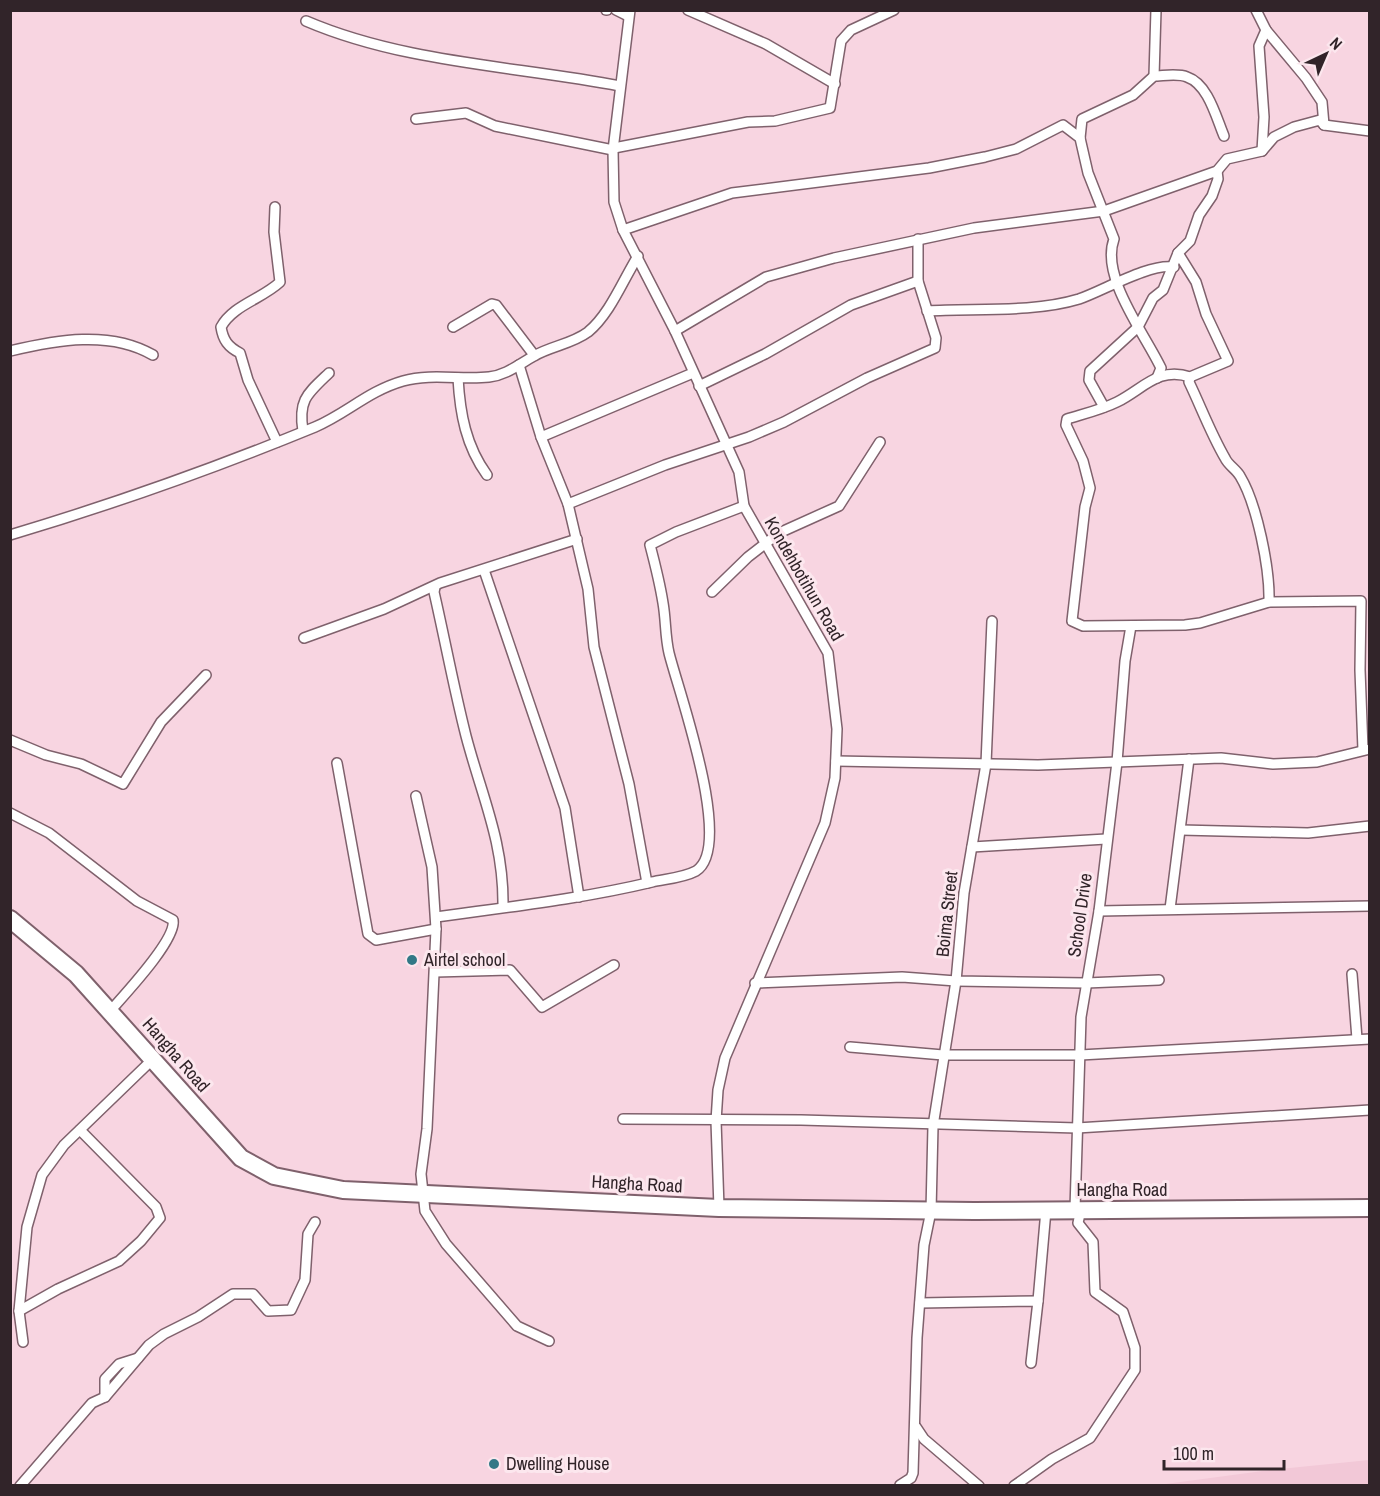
<svg xmlns="http://www.w3.org/2000/svg" width="1380" height="1496" font-family="'Archivo Narrow',sans-serif">
	<rect width="100%" height="100%" fill="#f8d5e1"/>
	<!-- built -->
	<path fill="#f2c8d7" d="M1369 1460V1485H1158L1270 1470Z"/>
	<g fill="none" stroke-linecap="round" stroke-linejoin="round">
		<defs>
			<g id="minor">
				<path d="M606 10H607"/>
				<path d="M616 10 628 16"/>
				<path d="M630 10 613 150 614 202 623 230 675 331 739 472 744 506 828 653 837 729 835 778 825 823 725 1058 718 1090 716 1121 719 1208"/>
				<path d="M688 10 766 44 835 84"/>
				<path d="M1256 10 1266 30 1259 46 1264 117 1262 151"/>
				<path d="M306 21C404 63 516 66 620 86"/>
				<path d="M1266 30 1306 78 1322 102 1324 125"/>
				<path d="M1154 76 1156 10"/>
				<path d="M416 119 466 113 495 126 613 150"/>
				<path d="M1080 138 1082 119 1133 95 1154 76C1163 76 1178 73 1187 77 1208 84 1216 117 1224 136"/>
				<path d="M614 148 748 122 775 121 830 108 841 41 851 30 894 10"/>
				<path d="M275 207 274 232 280 282C262 299 233 305 221 327 223 340 228 347 240 353L248 380 277 442"/>
				<path d="M623 230 732 193 929 168 985 157 1016 149 1063 125 1080 138 1088 173 1114 239C1100 277 1145 334 1161 368L1157 378"/>
				<path d="M1178 253 1196 282 1206 314 1228 361 1190 377C1159 366 1143 389 1117 402 1101 410 1083 414 1067 419L1066 425 1083 461 1090 488 1085 507 1072 621 1083 626 1185 625 1200 623 1269 602 1361 601 1360 670 1363 750"/>
				<path d="M927 311C975 308 1033 313 1079 299 1103 291 1149 263 1174 267"/>
				<path d="M453 327 492 304 496 305 534 355"/>
				<path d="M675 331 766 277 834 258 974 228 1104 211 1217 171 1227 159 1262 151 1274 137 1294 127 1320 120 1324 125 1370 131"/>
				<path d="M10 351C56 340 110 330 153 355"/>
				<path d="M519 365 541 437 568 504 588 589 594 647 629 784 647 883"/>
				<path d="M1190 377 1189 382C1201 407 1211 434 1225 458 1228 465 1236 469 1240 476 1257 504 1270 569 1269 602"/>
				<path d="M458 378C460 414 466 446 487 475"/>
				<path d="M699 386 765 354 851 305 918 281"/>
				<path d="M1104 407 1089 380 1090 371 1138 327 1153 298 1163 290 1178 253 1190 241 1199 215 1212 196 1218 179 1217 171"/>
				<path d="M303 431C298 400 307 394 329 373"/>
				<path d="M541 437 693 373"/>
				<path d="M568 504 665 465 749 437 784 422 867 378 935 348 936 338 918 281V239"/>
				<path d="M10 535C114 504 215 468 315 427 346 414 368 391 403 381 431 373 461 380 489 377 507 375 519 364 534 356 551 346 572 344 588 332 610 314 623 280 638 256"/>
				<path d="M484 570 565 808 579 897"/>
				<path d="M435 587 434 592C445 640 454 689 466 736 482 797 504 842 503 907"/>
				<path d="M712 592 748 557 779 533 839 506 880 442"/>
				<path d="M304 638 384 609 440 583 577 539"/>
				<path d="M10 740 46 755 81 764 123 784 161 722 206 675"/>
				<path d="M836 761 1038 765 1221 758 1273 764 1317 762 1370 749"/>
				<path d="M337 763 368 934 376 940 436 929"/>
				<path d="M416 796 432 867 436 929 427 1129 421 1174 425 1211 446 1244 517 1326 549 1341"/>
				<path d="M10 813 49 833 137 901 173 920C177 939 125 994 111 1010"/>
				<path d="M1181 830 1308 833 1370 826"/>
				<path d="M972 847 1106 839"/>
				<path d="M1170 909 1189 759"/>
				<path d="M1099 911 1370 906"/>
				<path d="M436 917C508 907 581 899 652 882 665 879 683 878 696 871 735 847 678 690 669 653 665 636 666 620 663 603 660 584 655 564 650 545L676 532 744 506"/>
				<path d="M435 972 510 970 542 1007 614 965"/>
				<path d="M1352 974 1357 1039"/>
				<path d="M755 983 902 977 956 981 1086 983 1159 980"/>
				<path d="M850 1047 943 1055H1080L1370 1039"/>
				<path d="M623 1119 801 1120 1077 1128 1370 1110"/>
				<path d="M1075 1209 1081 1017 1099 911 1117 762 1125 661 1131 626"/>
				<path d="M1038 1301 1046 1210"/>
				<path d="M920 1303 1038 1301 1031 1363"/>
				<path d="M19 1311 58 1289 119 1261 141 1241 160 1218 156 1207 80 1130"/>
				<path d="M23 1342 19 1311 27 1227 42 1175 64 1145 153 1059"/>
				<path d="M105 1397V1379L119 1364 138 1358"/>
				<path d="M916 1427 924 1439 979 1486"/>
				<path d="M900 1485 911 1478 913 1473 917 1338 924 1245 931 1211 933 1126 956 981 964 893 986 764 992 621"/>
				<path d="M20 1486 92 1403 105 1397 149 1345 164 1334 198 1317 233 1294H253L268 1311 291 1310 305 1280 308 1234 315 1222"/>
				<path d="M1014 1486 1052 1459 1090 1438 1135 1370V1348L1123 1312 1095 1292 1093 1242 1078 1223 1081 1209"/>
			</g>
			<path id="trunk" d="M10 919 76 974 241 1158 274 1176 343 1190 719 1208 974 1211 1370 1208"/>
		</defs>
		<!-- minor casing -->
		<use href="#minor" stroke="#7f616c" stroke-width="12"/>
		<!-- trunk casing -->
		<use href="#trunk" stroke="#7f616c" stroke-width="20"/>
		<!-- minor -->
		<use href="#minor" stroke="#fff" stroke-width="9"/>
		<!-- trunk -->
		<use href="#trunk" stroke="#fff" stroke-width="16"/>
	</g>
	<!-- markers -->
	<g fill="#327886" stroke="#fce7ee" stroke-width="2">
		<circle cx="412" cy="960" r="6"/>
		<circle cx="494" cy="1464" r="6"/>
	</g>
	<g text-anchor="middle" stroke-width="6" stroke-linejoin="round" paint-order="stroke">
		<!-- street labels -->
		<g font-size="18" fill="#312429" stroke="#fce7ee">
			<text transform="translate(804 579) rotate(60)" y="6">Kondehbotihun Road</text>
			<text transform="translate(947 914) rotate(-84)" y="6">Boima Street</text>
			<text transform="translate(1080 915) rotate(-82)" y="6">School Drive</text>
			<text transform="translate(176 1055) rotate(49)" y="6">Hangha Road</text>
			<text transform="translate(637 1184) rotate(3)" y="6">Hangha Road</text>
			<text x="1122" y="1196">Hangha Road</text>
		</g>
		<!-- poi labels -->
		<g font-size="18" fill="#312429" stroke="#fce7ee" text-anchor="start">
			<text x="424" y="966">Airtel school</text>
			<text x="506" y="1470">Dwelling House</text>
		</g>
	</g>
	<!-- border -->
	<rect width="1380" height="1496" fill="none" stroke="#312429" stroke-width="24"/>
	<!-- north arrow -->
	<g transform="translate(1326 54) rotate(44)" stroke="#fce7ee" stroke-width="4.5" paint-order="stroke">
	<path d="M0-4.5L10 22L0 15L-10 22Z" fill="#312429"/>
	<text y="-9" font-size="16" font-weight="bold" text-anchor="middle" fill="#312429">N</text>
	</g>
	<!-- scale -->
	<path d="M1164 1460v9h120v-9" fill="none" stroke="#312429" stroke-width="3"/>
	<text x="1173" y="1460" font-size="18" fill="#312429" stroke="#fce7ee" stroke-width="4.5" paint-order="stroke">100 m</text>
</svg>
